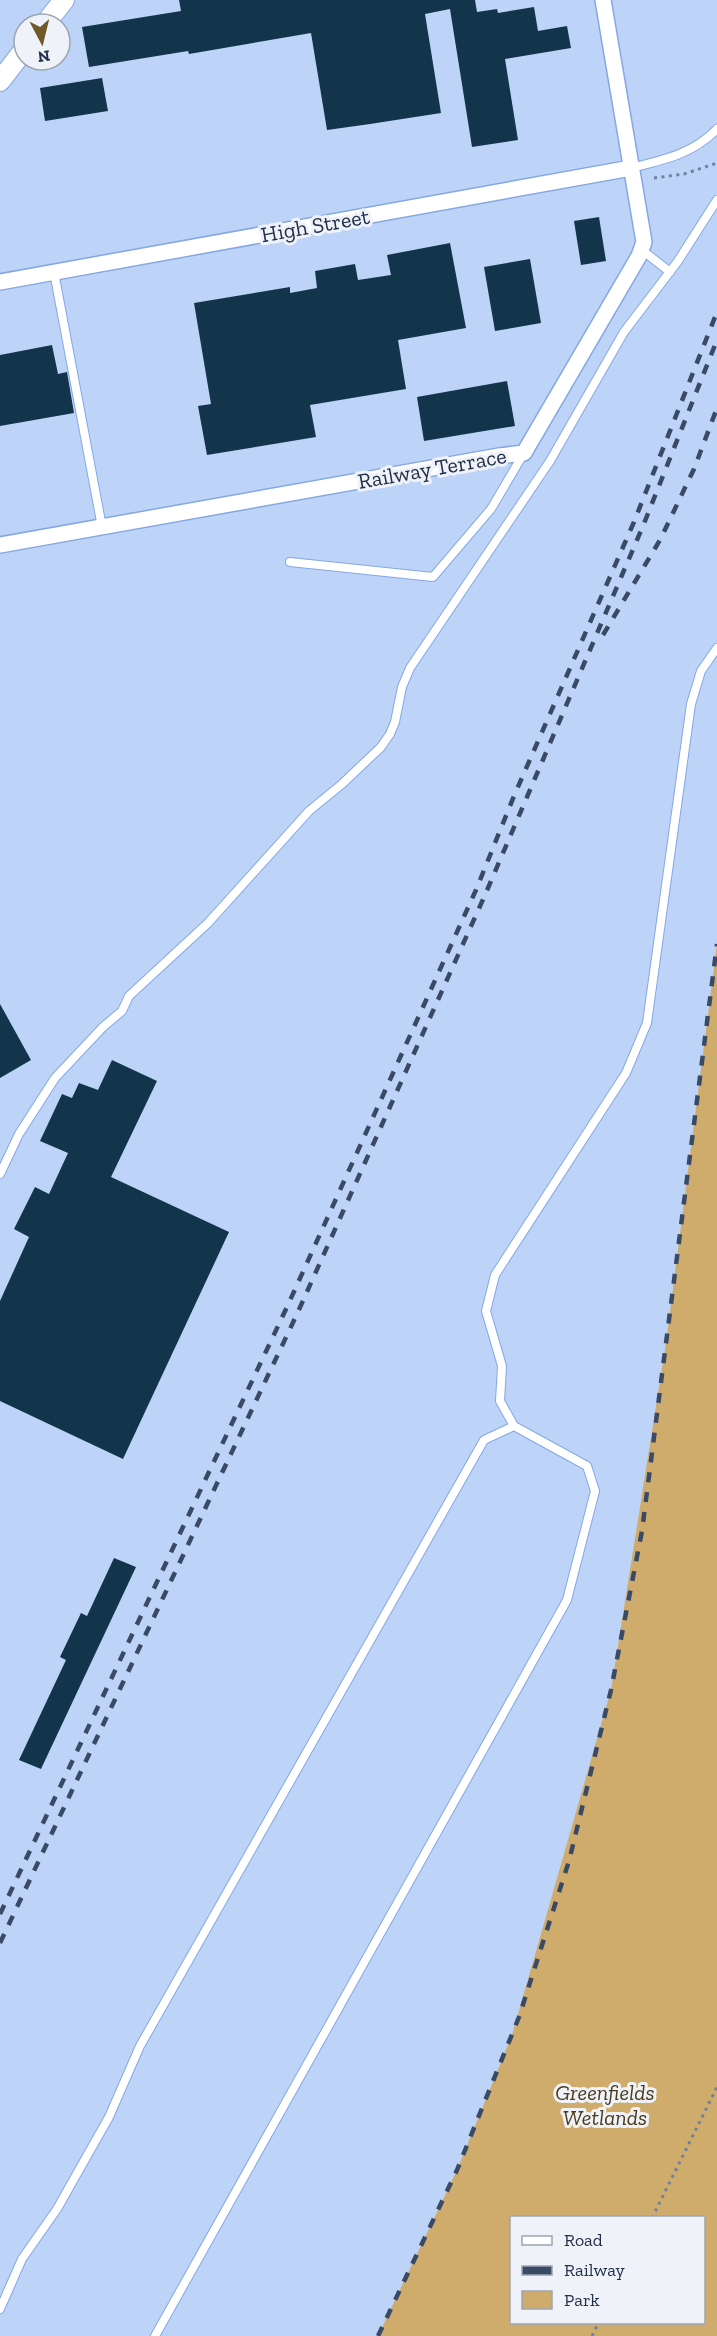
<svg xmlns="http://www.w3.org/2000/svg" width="717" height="2336" font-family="'Zilla Slab',serif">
	<rect width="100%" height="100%" fill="#bdd3f8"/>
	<!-- green -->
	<path fill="#d0ac6c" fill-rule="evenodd" d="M717 944V2336H378L457 2170 512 2035 611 1690 666 1343ZM512 2218H704V2322H512Z"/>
	<!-- building -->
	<g fill="#12354c">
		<path d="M179 0H475L477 12 497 9 498 13 534 7 538 31 567 26 571 48 505 59 518 140 472 147 450 9 425 14 441 113 370 124 327 130 311 33 189 54 188 51 89 67 82 27 181 11Z"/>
		<path d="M102 78 108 111 45 121 40 88Z"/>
		<path d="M599 217 606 261 581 265 574 221Z"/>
		<path d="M450 243 466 328 398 340 406 389 310 405 316 437 207 455 198 406 211 404 194 303 290 287V293L317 288 315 271 355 264 358 280 391 275 387 255Z"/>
		<path d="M530 259 541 323 495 331 484 267Z"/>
		<path d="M52 345 58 374 67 372 74 413 0 426V355Z"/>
		<path d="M507 381 515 426 424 441 417 397Z"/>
		<path d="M0 1004 31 1060 0 1078Z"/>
		<path d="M112 1060 157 1081 111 1177 229 1232 123 1459 0 1401V1301L29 1237 14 1229 35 1187 49 1194 68 1153 40 1141 62 1094 72 1098 79 1083 98 1090Z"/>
		<path d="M114 1558 136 1567 41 1769 19 1760 66 1660 60 1657 81 1613 87 1616Z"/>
	</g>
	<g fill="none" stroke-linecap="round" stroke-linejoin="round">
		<defs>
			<g id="service">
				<path d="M631 168C663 160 693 154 717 129"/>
				<path d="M642 250 670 272"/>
				<path d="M54 272 102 527"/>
				<path d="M290 562 433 577 491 509 524 453"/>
				<path d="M0 1174 19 1134 55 1078 103 1027 122 1011 129 996 208 923 309 811 342 784 381 747 390 734 395 722 402 687 410 668 550 461 624 332 678 261 717 200"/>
				<path d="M514 1426 500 1401 502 1366 486 1311 495 1275 626 1073 647 1023 691 704 701 671 717 648"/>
				<path d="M0 2309 22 2259 57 2209 109 2117 140 2046 484 1440 514 1426 587 1466 595 1491 567 1600 155 2336"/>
			</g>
			<g id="minor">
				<path d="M0 282 631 168"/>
				<path d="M0 545 499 456 524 453 639 256 644 242 603 0"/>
			</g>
			<g id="tertiary">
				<path d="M45 24 64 0"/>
				<path d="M0 81 24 50"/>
			</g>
		</defs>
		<!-- service casing -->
		<use href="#service" stroke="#85a8e4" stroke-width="10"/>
		<!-- minor casing -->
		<use href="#minor" stroke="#85a8e4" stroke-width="18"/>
		<!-- tertiary casing -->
		<use href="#tertiary" stroke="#85a8e4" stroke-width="22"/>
		<!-- path -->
		<g stroke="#6f81a0" stroke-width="3" stroke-dasharray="3 4.5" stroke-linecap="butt">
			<path d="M654 178 684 174 717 163"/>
			<path d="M652 2218 717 2087"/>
			<path d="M592 2336 599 2322"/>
		</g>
		<!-- service -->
		<use href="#service" stroke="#fff" stroke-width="8"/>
		<!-- minor -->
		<use href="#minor" stroke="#fff" stroke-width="15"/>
		<!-- tertiary -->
		<use href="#tertiary" stroke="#fff" stroke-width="20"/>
		<!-- rail -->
		<g stroke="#3b4a64" stroke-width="4.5" stroke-dasharray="10 10" stroke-linecap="butt">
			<path d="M603 635 660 540 694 469 717 408"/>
			<path d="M0 1914 287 1307 476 890 514 796 634 522 717 312"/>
			<path d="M0 1943 297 1314 485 895 643 526 717 340"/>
			<path d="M378 2336 457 2170 519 2017 569 1861 611 1690 642 1531 717 944"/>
		</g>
	</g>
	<g text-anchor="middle" stroke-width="6" stroke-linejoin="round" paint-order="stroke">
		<!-- street labels -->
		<g font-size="22" fill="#223048" stroke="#eff3f9">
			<text transform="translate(315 225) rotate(-10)" y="8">High Street</text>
			<text transform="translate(432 468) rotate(-10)" y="8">Railway Terrace</text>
		</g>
		<!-- park labels -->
		<g font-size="22" font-style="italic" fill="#4d3b1a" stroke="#eff3f9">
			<text x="605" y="2100">Greenfields<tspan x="605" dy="25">Wetlands</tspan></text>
		</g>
	</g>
	<!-- legend -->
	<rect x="510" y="2216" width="195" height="108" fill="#eff3f9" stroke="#9da5b2" stroke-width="1.5"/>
	<rect x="522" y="2236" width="30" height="9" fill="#ffffff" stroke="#9da5b2" stroke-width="1.5"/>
	<text x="564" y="2246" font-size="18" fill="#223048">Road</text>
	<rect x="522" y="2266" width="30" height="9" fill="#3b4a64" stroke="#9da5b2" stroke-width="1.5"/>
	<text x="564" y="2276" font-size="18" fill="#223048">Railway</text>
	<rect x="522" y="2291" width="30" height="18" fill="#d0ac6c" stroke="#9da5b2" stroke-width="1.5"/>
	<text x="564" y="2306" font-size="18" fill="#223048">Park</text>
	<!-- north arrow -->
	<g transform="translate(42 42) rotate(173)"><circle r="28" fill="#eff3f9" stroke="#9da5b2" stroke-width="1.5"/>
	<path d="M0-4.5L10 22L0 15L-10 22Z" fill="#715829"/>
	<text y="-9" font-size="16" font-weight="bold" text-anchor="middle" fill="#223048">N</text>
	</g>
</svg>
